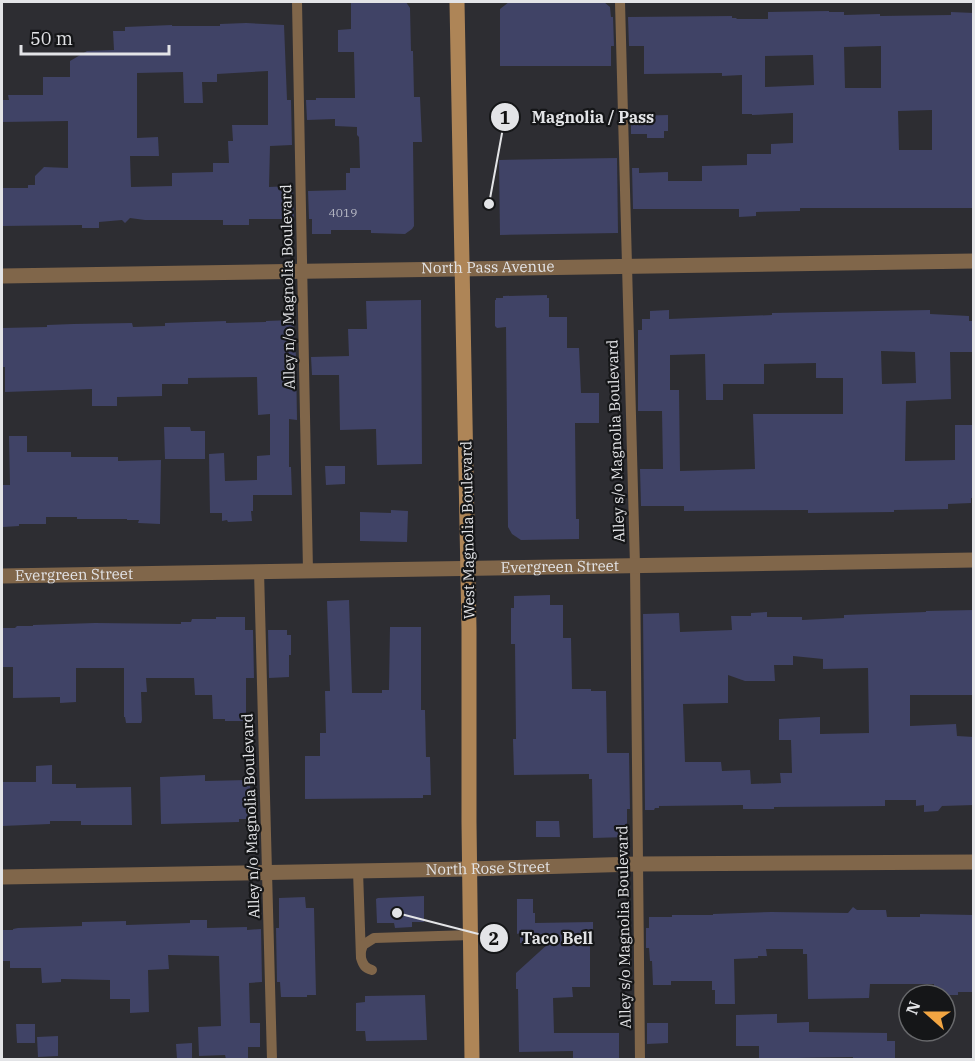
<svg xmlns="http://www.w3.org/2000/svg" width="975" height="1061" font-family="'IBM Plex Serif',serif">
	<rect width="100%" height="100%" fill="#2d2d32"/>
	<!-- building -->
	<g fill="#404366" fill-rule="evenodd">
		<path d="M351 2H406L410 8 411 51H413L414 97H420L422 142H413L414 226 412 229 405 234 371 233V230H331V234H312V219H309L308 191 346 190V173H350V168H360L359 137 357 135V127L335 126V119L307 120 306 100H316V98H355L354 52H338V30L351 29Z"/>
		<path d="M509 2H604L610 7 611 17H613L614 46H611V66H500V9Z"/>
		<path d="M829 11V12H844V15L880 14V16L951 15V12L974 13V208H800V211L756 212V216L739 217V209H633L632 168H639V173L668 172V181H702V166L747 165V154H771V144L793 143V113L752 115V114H742V75L722 76V73L644 74V46H629L628 17 732 16V18H736L737 19H768V12ZM881 46V88H845L844 47ZM813 55 814 85 765 87V56ZM932 110V150H899L898 111Z"/>
		<path d="M246 23 284 25 287 100H291L292 145 270 146 269 187 291 186V192H293L294 219H249V225H223V220H145L130 218 125 223 122 220 99 222V228H82V225L2 226V188H28V185H35V176L44 167 68 168V121L2 122V100H9L8 95H43V77H70V61L87 51 114 50 113 31H125V27L172 25V26H220V24ZM268 71V125H232L233 141H228L229 163H213V172L172 173V186L131 187 130 156H159L158 137 137 138V73L183 72 184 103H203L202 82H217V74Z"/>
		<path d="M668 115V131H664V138H647V134H631V116Z"/>
		<path d="M617 158 618 233 500 235 499 160Z"/>
		<path d="M547 295V298H549V317H567V348H579L581 393H599V423H575L576 519H579V539L521 540 512 534 508 527 506 327 497 328 495 326V300H496V298H503V296Z"/>
		<path d="M421 300 422 464 377 465 376 429 340 430 339 375H312L311 357 349 356 348 329H367L366 301Z"/>
		<path d="M669 310V319L772 315V313L930 310V314L969 316V321H974V352H950L951 399 906 401 905 461 955 460V425H973L974 498H971V503L948 504V509L894 510V512L808 513V510L684 511V506H641L640 469H663L662 411H638V330H642V319H650V311ZM881 351 915 352 916 383 882 384ZM705 354 706 400H723V384H764V364L816 363V378H843V414H753L755 469 680 471 679 390H670V355Z"/>
		<path d="M293 320 296 357 297 420 289 419V467H291L292 495H253V511H251L252 521 228 522 227 520 222 521V513H210L209 454 224 453 225 481 257 480V456L270 455V414L258 415 257 377 188 378V384H162V396L117 397V406H92V389L5 392V367H2V328L47 327V325L73 324 132 323 133 327 165 326V323L226 321V323L266 322V321Z"/>
		<path d="M164 427H190L191 431H205V459H165Z"/>
		<path d="M9 436H27V452H71V457H118V461L161 460 160 524 138 523 139 520H127V519H77V517H46V524H19V526L3 527V521H2V485H10Z"/>
		<path d="M325 466H345V484L326 485Z"/>
		<path d="M391 510 408 511 407 542 360 541V512L391 513Z"/>
		<path d="M550 595V605H563V638H571L572 689H591V691H606L607 753H629L630 809H627V837L593 838 592 779H589V774L514 775 513 739H516L515 644H511V608H514V596Z"/>
		<path d="M349 600 352 693H382V690H389L390 627H421V710H425L426 757H430L431 795H423V798L305 799V756H320V733H326L325 691H330L327 601Z"/>
		<path d="M974 610V695H910V726L956 724 957 736 974 737V805L942 806 938 811 924 812V805L916 806V800H885V806L774 807V809H743V805L659 806V808H655L654 810H645L643 614 679 613 680 632 732 630 731 616H751V613L767 612V617H802V620L844 618V615L926 612V611ZM793 656 823 659V669L868 668 869 733 820 734V717L779 719V740H791L792 773H780L781 783 751 784 750 770 722 771 721 762H685L683 704 728 703V675L745 681H775L774 665H793Z"/>
		<path d="M216 617H245V630H253L254 678H246V721H225V719H213L212 695H195L194 678H146L147 692H141L142 720 141 723H126L125 717H124V668H76V702L60 703V697L13 698V667H2V628H15L17 626H33V625L95 623 181 624V622H191L192 619H216Z"/>
		<path d="M268 630H287V635H291V655H289V677L269 678Z"/>
		<path d="M52 765V784H76V788L131 787 132 825H81V821H50V824L2 826V782H36V766Z"/>
		<path d="M205 775V781L248 780V785H250L251 819H239V822L161 824 160 777Z"/>
		<path d="M536 821H559L560 837H536Z"/>
		<path d="M424 896V922H412V927L395 928 394 923H377L376 899 378 898Z"/>
		<path d="M305 897 306 908H314L316 995H307V997H281L280 982H277L276 928H279V898Z"/>
		<path d="M517 899H533V913H535V923L593 922V942H590V987H572L573 997 553 998 554 1033H619V1059H573V1051L519 1052 518 989H516V973L549 943H520V933L517 934Z"/>
		<path d="M853 907 857 910H886L887 917H920V914L974 915V992H958V995H934V984H870L869 998 808 999 807 954H803V949H766L767 956H758V958L734 959 735 1004H715V990H712V981H671V985H653L652 961H650L649 948H646V928H649V917H672V915H713V914L771 912 848 913Z"/>
		<path d="M190 920H207V928L247 927V930L261 929 262 982 249 983 250 1023H260V1047H248V1059H226L225 1055 199 1056 198 1027 221 1026 219 956 168 955 169 969 148 970 149 1012 130 1013V999H110V980L61 979V982L42 983 41 968H10V961H2V930H13V929L18 928 82 926V922L126 921V925L190 923Z"/>
		<path d="M425 995 427 1040 366 1041 365 1031H356V1003L365 1002V996Z"/>
		<path d="M777 1014V1023L809 1022V1032L887 1033V1041H895V1059H853V1057L797 1058V1059H759V1046H736V1015Z"/>
		<path d="M647 1023H668V1043L647 1044Z"/>
		<path d="M16 1024H35V1043H17Z"/>
		<path d="M58 1036V1056L38 1057 37 1037Z"/>
		<path d="M192 1043V1059H177L176 1044Z"/>
	</g>
	<g fill="none" stroke-linecap="round" stroke-linejoin="round">
		<!-- lane -->
		<g stroke="#80664a" stroke-width="10">
			<path d="M297 2 308 571"/>
			<path d="M620 2 635 566 640 1060"/>
			<path d="M259 571 272 1060"/>
			<path d="M358 871 361 958C363 965 365 968 372 970"/>
			<path d="M361 951 363 945 374 938 471 935"/>
		</g>
		<!-- street -->
		<g stroke="#80664a" stroke-width="15">
			<path id="s1" d="M2 276C325 268 649 266 974 261"/>
			<path id="s2" d="M2 576 974 560"/>
			<path id="s3" d="M2 877 469 869 637 864 974 862"/>
		</g>
		<!-- secondary -->
		<path stroke="#ae8557" stroke-width="15" d="M457 2 469 629V822L472 1060"/>
	</g>
	<g text-anchor="middle" stroke-width="4.5" stroke-linejoin="round" paint-order="stroke">
		<!-- number labels -->
		<g font-size="12" fill="#babcc7">
			<text x="343" y="217">4019</text>
		</g>
		<!-- street labels -->
		<g font-size="15" fill="#e3e4e7" stroke="#151618">
			<text dy="5" stroke="none"><textPath href="#s1" startOffset="486">North Pass Avenue</textPath></text>
			<text transform="translate(288 287) rotate(-91)" y="5">Alley n/o Magnolia Boulevard</text>
			<text transform="translate(616 441) rotate(-92)" y="5">Alley s/o Magnolia Boulevard</text>
			<text transform="translate(468 530) rotate(-91)" y="5">West Magnolia Boulevard</text>
			<text dy="5" stroke="none"><textPath href="#s2" startOffset="558">Evergreen Street</textPath></text>
			<text dy="5" stroke="none"><textPath href="#s2" startOffset="72">Evergreen Street</textPath></text>
			<text transform="translate(251 816) rotate(-92)" y="5">Alley n/o Magnolia Boulevard</text>
			<text dy="5" stroke="none"><textPath href="#s3" startOffset="486">North Rose Street</textPath></text>
			<text transform="translate(624 927) rotate(-91)" y="5">Alley s/o Magnolia Boulevard</text>
		</g>
	</g>
	<!-- callouts -->
	<path fill="none" stroke="#e3e4e7" stroke-width="2" d="M489 204L505 117M397 913L494 938"/>
	<g fill="#e3e4e7" stroke="#151618" stroke-width="2">
		<circle cx="489" cy="204" r="6"/>
		<circle cx="397" cy="913" r="6"/>
		<circle cx="505" cy="117" r="15"/>
		<circle cx="494" cy="938" r="15"/>
	</g>
	<g font-size="18" text-anchor="middle" font-weight="bold" fill="#111">
		<text x="505" y="124">1</text>
		<text x="494" y="945">2</text>
	</g>
	<g font-size="16" text-anchor="middle" font-weight="bold" fill="#e3e4e7" stroke="#151618" stroke-width="4.5" stroke-linejoin="round" paint-order="stroke">
		<text x="593" y="123">Magnolia / Pass</text>
		<text x="557" y="944">Taco Bell</text>
	</g>
	<!-- border -->
	<rect width="975" height="1061" fill="none" stroke="#e3e4e7" stroke-width="6"/>
	<!-- north arrow -->
	<g transform="translate(927 1013) rotate(291)"><circle r="28" fill="#151618" stroke="#67686b" stroke-width="1.5"/>
	<path d="M0-4.5L10 22L0 15L-10 22Z" fill="#f2a542"/>
	<text y="-9" font-size="16" font-weight="bold" text-anchor="middle" fill="#e3e4e7">N</text>
	</g>
	<!-- scale -->
	<path d="M21 45v9h148v-9" fill="none" stroke="#e3e4e7" stroke-width="3"/>
	<text x="30" y="45" font-size="18" fill="#e3e4e7" stroke="#151618" stroke-width="4.5" paint-order="stroke">50 m</text>
</svg>
